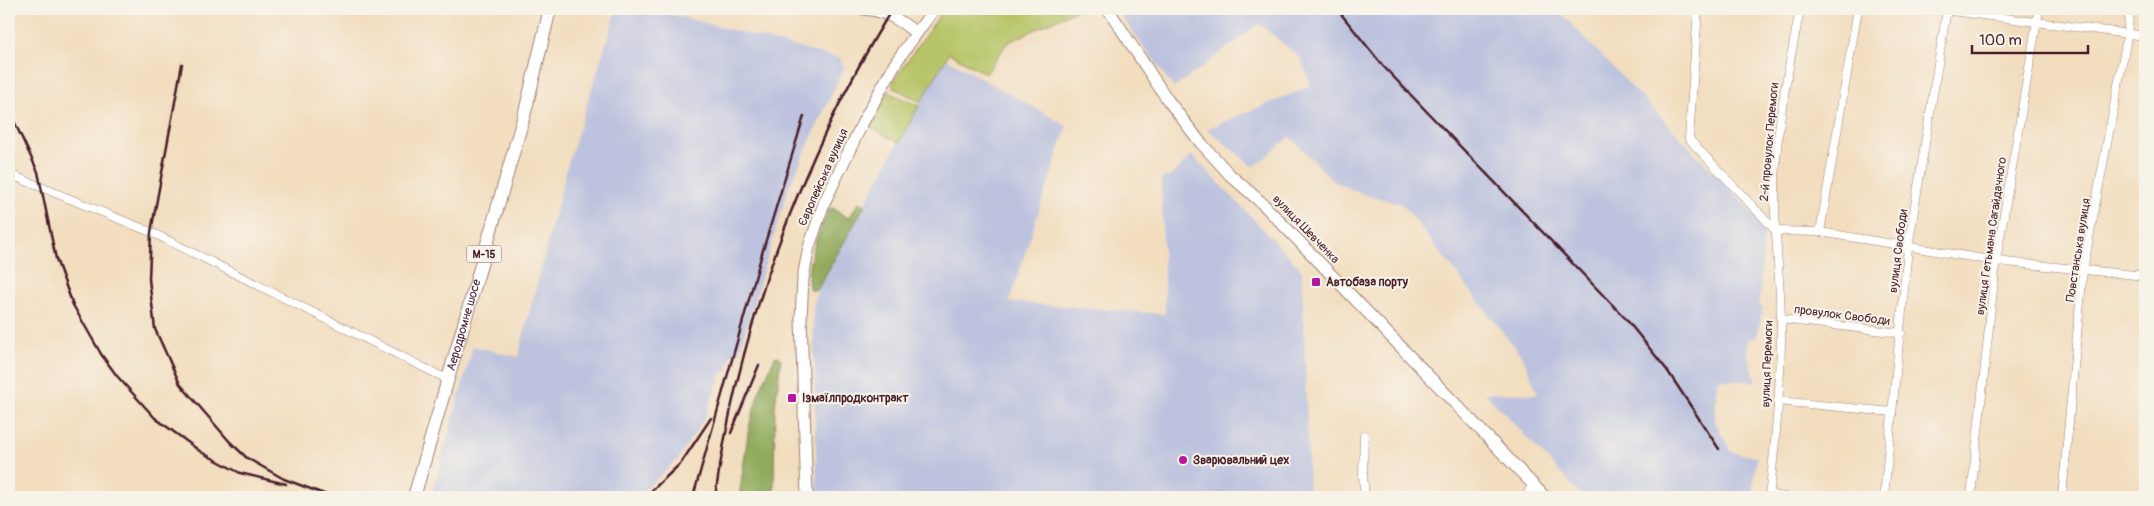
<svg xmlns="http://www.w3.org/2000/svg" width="2154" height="506" font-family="Pangolin,sans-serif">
	<rect width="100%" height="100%" fill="#f7f3e8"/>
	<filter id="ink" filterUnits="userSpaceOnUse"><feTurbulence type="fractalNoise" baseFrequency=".02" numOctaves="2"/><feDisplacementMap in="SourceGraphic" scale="10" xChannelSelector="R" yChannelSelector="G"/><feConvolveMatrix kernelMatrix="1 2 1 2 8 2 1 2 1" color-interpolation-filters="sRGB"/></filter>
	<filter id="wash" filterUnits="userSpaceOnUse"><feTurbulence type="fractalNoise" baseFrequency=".0096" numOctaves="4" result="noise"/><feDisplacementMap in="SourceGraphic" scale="20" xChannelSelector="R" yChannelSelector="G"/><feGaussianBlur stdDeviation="1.12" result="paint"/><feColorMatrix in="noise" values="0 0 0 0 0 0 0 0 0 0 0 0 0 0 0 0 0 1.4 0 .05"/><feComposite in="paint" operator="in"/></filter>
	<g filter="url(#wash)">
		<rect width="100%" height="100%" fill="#f2ddbe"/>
		<!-- industrial -->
		<g fill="#bdc3de">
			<path d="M617 9H651L842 59 841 64 845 66 788 189 738 355 732 354 726 372 722 371 705 417 678 459 648 487 632 497H431L473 346 518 357 567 167Z"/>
			<path d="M1116 9H1557L1764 225 1759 307H1763L1757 338H1748V356L1756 382 1718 379 1716 392 1715 421 1731 452 1757 457 1752 497H1583L1485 393 1538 394 1524 359 1402 204 1368 196 1335 182 1290 137 1254 167 1207 129 1311 86 1301 58 1259 24 1174 88Z"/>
			<path d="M945 58 1067 126 1009 302 1165 314 1161 178 1170 177 1192 155 1302 270 1309 497H817L813 309 817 290Z"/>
		</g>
		<!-- green -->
		<g fill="#b7c567" stroke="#807249">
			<path d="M944 9H1078L1007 43 986 74 949 53 921 102 894 88 892 83Z"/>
			<path d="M888 92 919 106 899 143 869 126Z"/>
		</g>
		<!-- forest -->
		<g fill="#91aa5c" stroke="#6e6444">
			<path d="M859 202 865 205 817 290H810C802 270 820 228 829 209L833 208 849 218Z"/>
			<path d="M779 356 781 360 775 407 774 497H739L749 427 759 392 775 357Z"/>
		</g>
	</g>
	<g filter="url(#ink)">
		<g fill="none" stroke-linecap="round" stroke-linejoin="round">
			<defs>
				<g id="minor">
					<path d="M1698 9 1689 139 1776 231"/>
					<path d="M1936 9 2145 36"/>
					<path d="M9 174 151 232 449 380"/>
					<path d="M1776 231 1820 232 1996 261 2145 276"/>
					<path d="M1820 232 1858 9"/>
					<path d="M1781 319 1901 333"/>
					<path d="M1778 401 1892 412"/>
					<path d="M1364 435 1363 476 1365 497"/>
					<path d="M1770 495 1786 497"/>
					<path d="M1526 497 1532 485"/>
					<path d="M1769 497C1776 438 1782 378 1781 319 1780 276 1774 233 1775 189 1775 128 1789 69 1800 9"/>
					<path d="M1884 497 1908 248 1947 9"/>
					<path d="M1971 497 1996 261 2039 9"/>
					<path d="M2062 497 2083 270 2126 43 2130 9"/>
				</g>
				<g id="secondary">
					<path d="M863 9C884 10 900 20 916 33"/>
					<path d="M1108 9 1167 99 1200 142 1230 175 1262 203 1321 264 1545 497"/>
					<path d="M807 497 801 319 803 278 809 247 824 203 863 122 896 62 934 9"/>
				</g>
				<g id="trunk">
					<path id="s1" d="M414 497 525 112 550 9"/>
				</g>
			</defs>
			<!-- minor casing -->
			<use href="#minor" stroke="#9e7e74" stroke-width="9"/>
			<!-- secondary casing -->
			<use href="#secondary" stroke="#9e7e74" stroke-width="13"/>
			<!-- trunk casing -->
			<use href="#trunk" stroke="#9e7e74" stroke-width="14"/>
			<!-- minor -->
			<use href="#minor" stroke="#fff" stroke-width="8"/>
			<!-- secondary -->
			<use href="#secondary" stroke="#fff" stroke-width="11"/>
			<!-- trunk -->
			<use href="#trunk" stroke="#fff" stroke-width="12"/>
			<!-- rail -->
			<g stroke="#4a1f2b" stroke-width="2.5">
				<path d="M1337 9 1383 66 1626 319 1667 370 1719 449"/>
				<path d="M182 64 151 232 149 279 155 329 180 384 230 442 247 458 284 479 332 497"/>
				<path d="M13 119 38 172 56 259 73 305 101 354 117 376 155 418 201 452 240 473 286 484"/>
				<path d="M731 433 759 365"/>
				<path d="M645 497 681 463 711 418"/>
				<path d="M693 497 763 250 804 116"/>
				<path d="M715 497C740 324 801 158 892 9"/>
			</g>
		</g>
	</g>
	<!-- markers -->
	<g fill="#b5179e" stroke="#f7f3e8" stroke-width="2">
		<rect x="1311" y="277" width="10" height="10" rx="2.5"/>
		<rect x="787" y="393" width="10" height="10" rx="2.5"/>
		<circle cx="1183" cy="460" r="5"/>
	</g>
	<g text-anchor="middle" stroke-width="4" stroke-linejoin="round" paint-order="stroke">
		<!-- shield labels -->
		<rect fill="#f7f3e8" stroke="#7e5f64" stroke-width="1" x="466.5" y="245.5" width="35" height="17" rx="4"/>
		<g font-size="11" font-weight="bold" fill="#4a1f2b">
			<text x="484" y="258">М-15</text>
		</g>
		<!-- street labels -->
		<g font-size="12" fill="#4a1f2b" stroke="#f7f3e8">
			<text transform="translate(1769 142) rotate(-85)" y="4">2-й провулок Перемоги</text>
			<text transform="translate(823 177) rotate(-66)" y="4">Європейська вулиця</text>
			<text transform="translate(1306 229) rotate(46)" y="4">вулиця Шевченка</text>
			<text transform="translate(1991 236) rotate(-82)" y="4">вулиця Гетьмана Сагайдачного</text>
			<text transform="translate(2078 250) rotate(-81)" y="4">Повстанська вулиця</text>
			<text transform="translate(1898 251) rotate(-83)" y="4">вулиця Свободи</text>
			<text transform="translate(1842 315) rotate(7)" y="4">провулок Свободи</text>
			<text dy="4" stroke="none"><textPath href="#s1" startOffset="179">Аеродромне шосе</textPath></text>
			<text transform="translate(1767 364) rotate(-88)" y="4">вулиця Перемоги</text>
		</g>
		<!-- poi labels -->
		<g font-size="12" font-weight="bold" fill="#4a1f2b" stroke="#f7f3e8" text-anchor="start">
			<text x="1326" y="286">Автобаза порту</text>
			<text x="802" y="402">Ізмаїлпродконтракт</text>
			<text x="1193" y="464">Зварювальний цех</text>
		</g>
	</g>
	<!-- margin -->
	<rect width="2154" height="506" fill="none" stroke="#f7f3e8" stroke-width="30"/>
	<!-- scale -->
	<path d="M1972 45v8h116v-8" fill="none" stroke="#4a1f2b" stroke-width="2.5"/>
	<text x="1979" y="45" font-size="15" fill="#4a1f2b" stroke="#f7f3e8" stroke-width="4" paint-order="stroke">100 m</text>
</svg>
